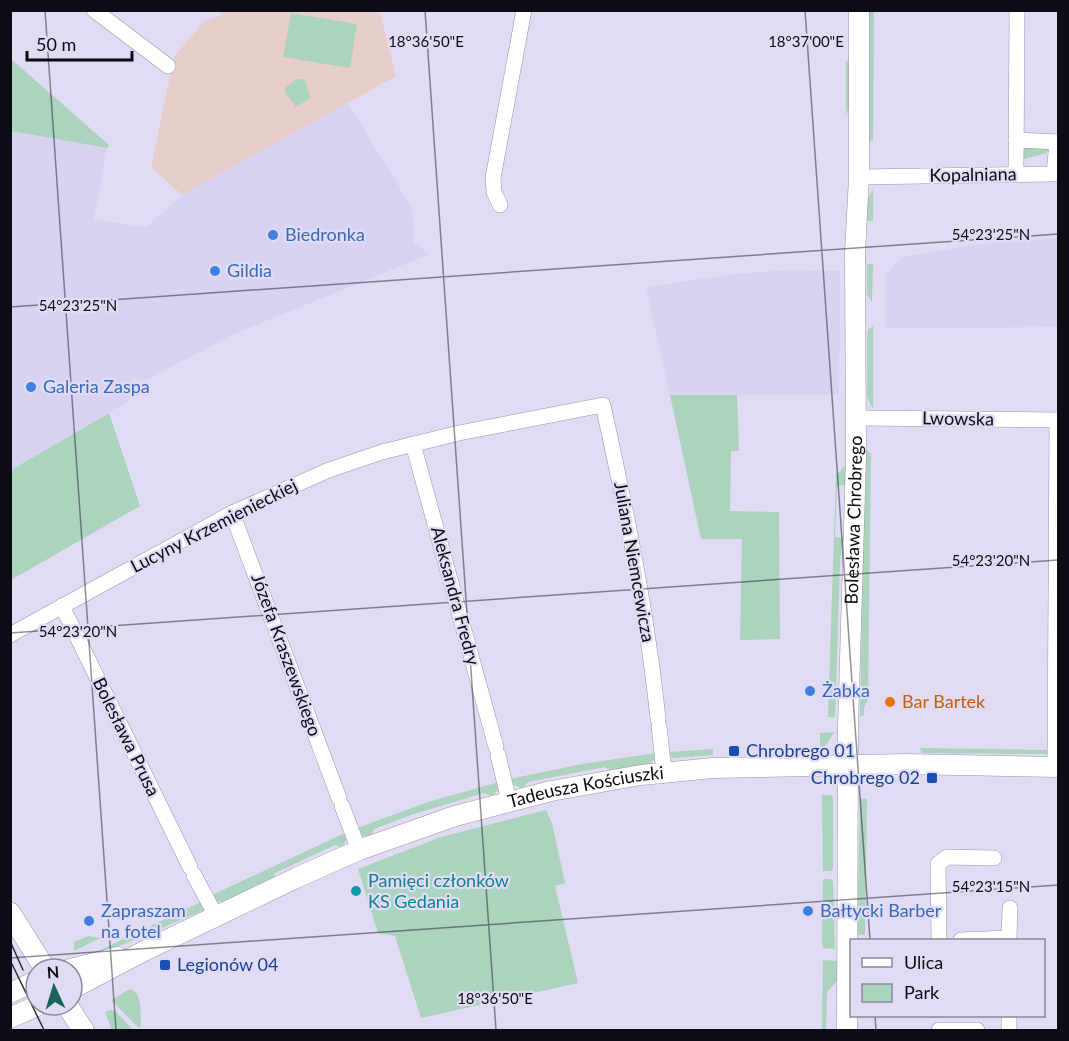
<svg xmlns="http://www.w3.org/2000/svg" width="1069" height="1041" font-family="Lato,sans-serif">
	<rect width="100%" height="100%" fill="#e1dbf4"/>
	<!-- built -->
	<g fill="#dad2f3">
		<path d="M348 103 412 208 414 243 430 254 232 335 146 380 130 378 138 395 11 470 10 131 107 148 94 220 147 227 182 195Z"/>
		<path d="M1058 238V327L886 328V274L902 257 979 244Z"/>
		<path d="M788 270 840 271 839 395H670L646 287 736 274Z"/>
	</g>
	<!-- education -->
	<path fill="#e8ceca" d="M363 10 380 13 396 76 182 195 151 167 174 57 204 21 221 16 220 11Z"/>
	<!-- green -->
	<g fill="#abd3be">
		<path d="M868 11H874L873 141 867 140Z"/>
		<path d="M291 13 357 24 350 68 283 57Z"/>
		<path d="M11 59 109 145 107 148 11 131Z"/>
		<path d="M846 60 850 64V104L846 115Z"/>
		<path d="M296 79H302L306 82 307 89 311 98 296 107 285 92V88Z"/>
		<path d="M1022 147H1049L1047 153 1024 159Z"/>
		<path d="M873 189V221H867L868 199Z"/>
		<path d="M867 264H873L872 302 867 294Z"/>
		<path d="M873 326V409L867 397V337L868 330Z"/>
		<path d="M670 395H737L739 451H731L730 511 779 512 780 639 740 640 742 539H701Z"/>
		<path d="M109 413 140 506 11 580V470Z"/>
		<path d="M865 449 871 454 868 699 864 708V715L860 717Z"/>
		<path d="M846 465 845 485 837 486 835 537 843 538 840 562 835 717H828L836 475Z"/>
		<path d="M834 732 827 744 820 749V733Z"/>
		<path d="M919 748 1050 750 1047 754 922 753Z"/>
		<path d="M713 749V755L673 758 668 752Z"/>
		<path d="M656 753 655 759 647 765 612 771 605 767 528 782 523 789 512 784 510 779 582 764Z"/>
		<path d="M499 782V788L493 796 483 793 411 815 374 829 371 836H360L357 828 428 802Z"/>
		<path d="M822 795H831L833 798V869L831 871H823Z"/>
		<path d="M860 798 867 799 865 935H859L857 932Z"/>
		<path d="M546 810 552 823 565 883 555 886 578 983 421 1018 395 936 378 933 358 869 441 837Z"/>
		<path d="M345 833 346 840 342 847 335 845 275 873 273 880C256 888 235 903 216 902L210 896Z"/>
		<path d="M823 879H830L833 881 835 949 823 948 822 944Z"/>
		<path d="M203 901 205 906 204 910 122 945 96 952Z"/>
		<path d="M88 936 100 938 74 951V942Z"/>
		<path d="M823 960 837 961 838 980 827 992 826 1030H822Z"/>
		<path d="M130 989C143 992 140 1013 141 1025L139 1028 111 1000Z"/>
		<path d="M111 1010 116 1012 133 1030H112L105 1012Z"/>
	</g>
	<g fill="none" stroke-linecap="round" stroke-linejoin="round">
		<defs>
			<g id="minor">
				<path d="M94 10 168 66"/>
				<path d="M1016 140 1058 142"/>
				<path d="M1016 174 1017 10"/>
				<path d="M859 177 1054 174 1057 142"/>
				<path d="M500 205 494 192 493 178 524 10"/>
				<path d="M857 418 1058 420"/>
				<path d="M413 444 496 747"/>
				<path d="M232 513 339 798"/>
				<path d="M62 606 190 867"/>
				<path d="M10 635 232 513 329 470 382 452 459 433 603 405C626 509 647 613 658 719"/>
				<path d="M659 726 664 772"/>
				<path d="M498 755 509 801"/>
				<path d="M1055 767 1057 420"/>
				<path d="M342 806 359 850"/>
				<path d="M194 875 216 916"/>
				<path d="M939 940 938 864 947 857 994 858"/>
				<path d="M961 940 1009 938 1010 908"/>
				<path d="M939 1030H977"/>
				<path d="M1009 1030V1016"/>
			</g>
			<g id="tertiary">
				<path d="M70 969 118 957"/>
				<path id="s1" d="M72 989 144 951 296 878 359 850 455 816 551 791 641 775 713 768 905 764 1058 767"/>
				<path d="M10 993 36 981"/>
				<path d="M10 1018 39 1005"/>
				<path id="s2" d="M847 1030 848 727 856 457 855 253 859 177V10"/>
			</g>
			<g id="secondary">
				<path d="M10 913 45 969"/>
				<path d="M67 1005 83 1030"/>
			</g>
		</defs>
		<!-- minor casing -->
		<use href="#minor" stroke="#9993ac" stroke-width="16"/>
		<!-- tertiary casing -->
		<use href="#tertiary" stroke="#9993ac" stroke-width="21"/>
		<!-- secondary casing -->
		<use href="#secondary" stroke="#9993ac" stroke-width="22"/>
		<!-- minor -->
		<use href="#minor" stroke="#fff" stroke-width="15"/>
		<!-- tertiary -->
		<use href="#tertiary" stroke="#fff" stroke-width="20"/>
		<!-- secondary -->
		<use href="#secondary" stroke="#fff" stroke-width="21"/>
		<!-- tram -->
		<g stroke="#312e39" stroke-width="1.5">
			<path d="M10 941 23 970"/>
			<path d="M10 960 44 1030"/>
		</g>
	</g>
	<!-- ticks -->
	<path fill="none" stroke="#0d0b13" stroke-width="1.5" stroke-opacity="0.45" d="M45 10 116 1030M425 10 496 1030M805 10 870 940M10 307 1058 234M10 633 1058 560M10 958 1058 885M875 1016 876 1030"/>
	<!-- markers -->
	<g fill="#3f7fe0" stroke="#e1dbf4" stroke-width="2">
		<circle cx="273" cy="235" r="6"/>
		<circle cx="215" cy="271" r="6"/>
		<circle cx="31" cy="387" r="6"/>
		<circle cx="810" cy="691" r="6"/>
		<circle cx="808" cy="911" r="6"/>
		<circle cx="89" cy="921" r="6"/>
	</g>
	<circle fill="#e8710a" stroke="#e1dbf4" stroke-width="2" cx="890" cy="702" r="6"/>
	<g fill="#1a4fb4" stroke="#e1dbf4" stroke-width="2">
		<rect x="728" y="745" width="12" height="12" rx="3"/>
		<rect x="926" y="772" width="12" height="12" rx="3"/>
		<rect x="159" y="959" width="12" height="12" rx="3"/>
	</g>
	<circle fill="#0f9aa8" stroke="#e1dbf4" stroke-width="2" cx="356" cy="891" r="6"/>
	<g text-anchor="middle" stroke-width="4.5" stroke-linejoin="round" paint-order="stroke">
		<!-- street labels -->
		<g font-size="18" fill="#0d0b13" stroke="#e1dbf4">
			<text transform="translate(973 175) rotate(-1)" y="6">Kopalniana</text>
			<text transform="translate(958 419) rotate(1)" y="6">Lwowska</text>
			<text dy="6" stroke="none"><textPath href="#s2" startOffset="510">Bolesława Chrobrego</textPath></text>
			<text transform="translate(214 526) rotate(-27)" y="6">Lucyny Krzemienieckiej</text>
			<text transform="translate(634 562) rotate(80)" y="6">Juliana Niemcewicza</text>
			<text transform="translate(455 596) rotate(75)" y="6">Aleksandra Fredry</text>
			<text transform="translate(286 655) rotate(70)" y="6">Józefa Kraszewskiego</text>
			<text transform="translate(126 737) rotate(64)" y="6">Bolesława Prusa</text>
			<text dy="6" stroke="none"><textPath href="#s1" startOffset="555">Tadeusza Kościuszki</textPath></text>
		</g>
		<!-- shop labels -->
		<g font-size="18" fill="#366cbe" stroke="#e1dbf4" text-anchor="start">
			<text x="285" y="241">Biedronka</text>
			<text x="227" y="277">Gildia</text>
			<text x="43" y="393">Galeria Zaspa</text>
			<text x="822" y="697">Żabka</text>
			<text x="101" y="917">Zapraszam<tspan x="101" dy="21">na fotel</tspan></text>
			<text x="820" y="917">Bałtycki Barber</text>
		</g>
		<!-- food labels -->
		<g font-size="18" fill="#c56008" stroke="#e1dbf4" text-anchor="start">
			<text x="902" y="708">Bar Bartek</text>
		</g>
		<!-- transit labels -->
		<g font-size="18" fill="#164399" stroke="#e1dbf4" text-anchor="start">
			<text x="746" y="757">Chrobrego 01</text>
			<text x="920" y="784" text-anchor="end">Chrobrego 02</text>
			<text x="177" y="971">Legionów 04</text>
		</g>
		<!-- culture labels -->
		<g font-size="18" fill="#0d838f" stroke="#e1dbf4" text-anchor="start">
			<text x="368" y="887">Pamięci członków<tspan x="368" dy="21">KS Gedania</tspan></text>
		</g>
	</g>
	<g font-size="15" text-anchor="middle" fill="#0d0b13" stroke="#e1dbf4" stroke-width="4.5" stroke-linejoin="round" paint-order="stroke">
		<text x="426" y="47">18°36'50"E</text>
		<text x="806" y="47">18°37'00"E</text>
		<text x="991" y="240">54°23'25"N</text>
		<text x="78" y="311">54°23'25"N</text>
		<text x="991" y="566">54°23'20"N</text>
		<text x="78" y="637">54°23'20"N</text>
		<text x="991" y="892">54°23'15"N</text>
		<text x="495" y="1004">18°36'50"E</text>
	</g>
	<!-- border -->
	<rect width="1069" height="1041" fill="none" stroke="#0d0b13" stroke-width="24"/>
	<!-- legend -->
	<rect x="850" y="939" width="195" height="78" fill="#e1dbf4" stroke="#8c889a" stroke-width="1.5"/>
	<rect x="862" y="958" width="30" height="9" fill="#ffffff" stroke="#8c889a" stroke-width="1.5"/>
	<text x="904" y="969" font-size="18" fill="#0d0b13">Ulica</text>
	<rect x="862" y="984" width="30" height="18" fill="#abd3be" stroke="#8c889a" stroke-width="1.5"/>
	<text x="904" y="999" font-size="18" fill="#0d0b13">Park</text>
	<!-- north arrow -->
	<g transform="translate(54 987) rotate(356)"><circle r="28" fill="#e1dbf4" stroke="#8c889a" stroke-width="1.5"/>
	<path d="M0-4.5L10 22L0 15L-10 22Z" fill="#1a655d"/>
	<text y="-9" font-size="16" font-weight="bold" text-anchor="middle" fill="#0d0b13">N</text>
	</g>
	<!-- scale -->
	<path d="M27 51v9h105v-9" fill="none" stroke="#0d0b13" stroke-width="3"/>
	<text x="36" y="51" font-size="18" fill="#0d0b13" stroke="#e1dbf4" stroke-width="4.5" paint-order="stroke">50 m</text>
</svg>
